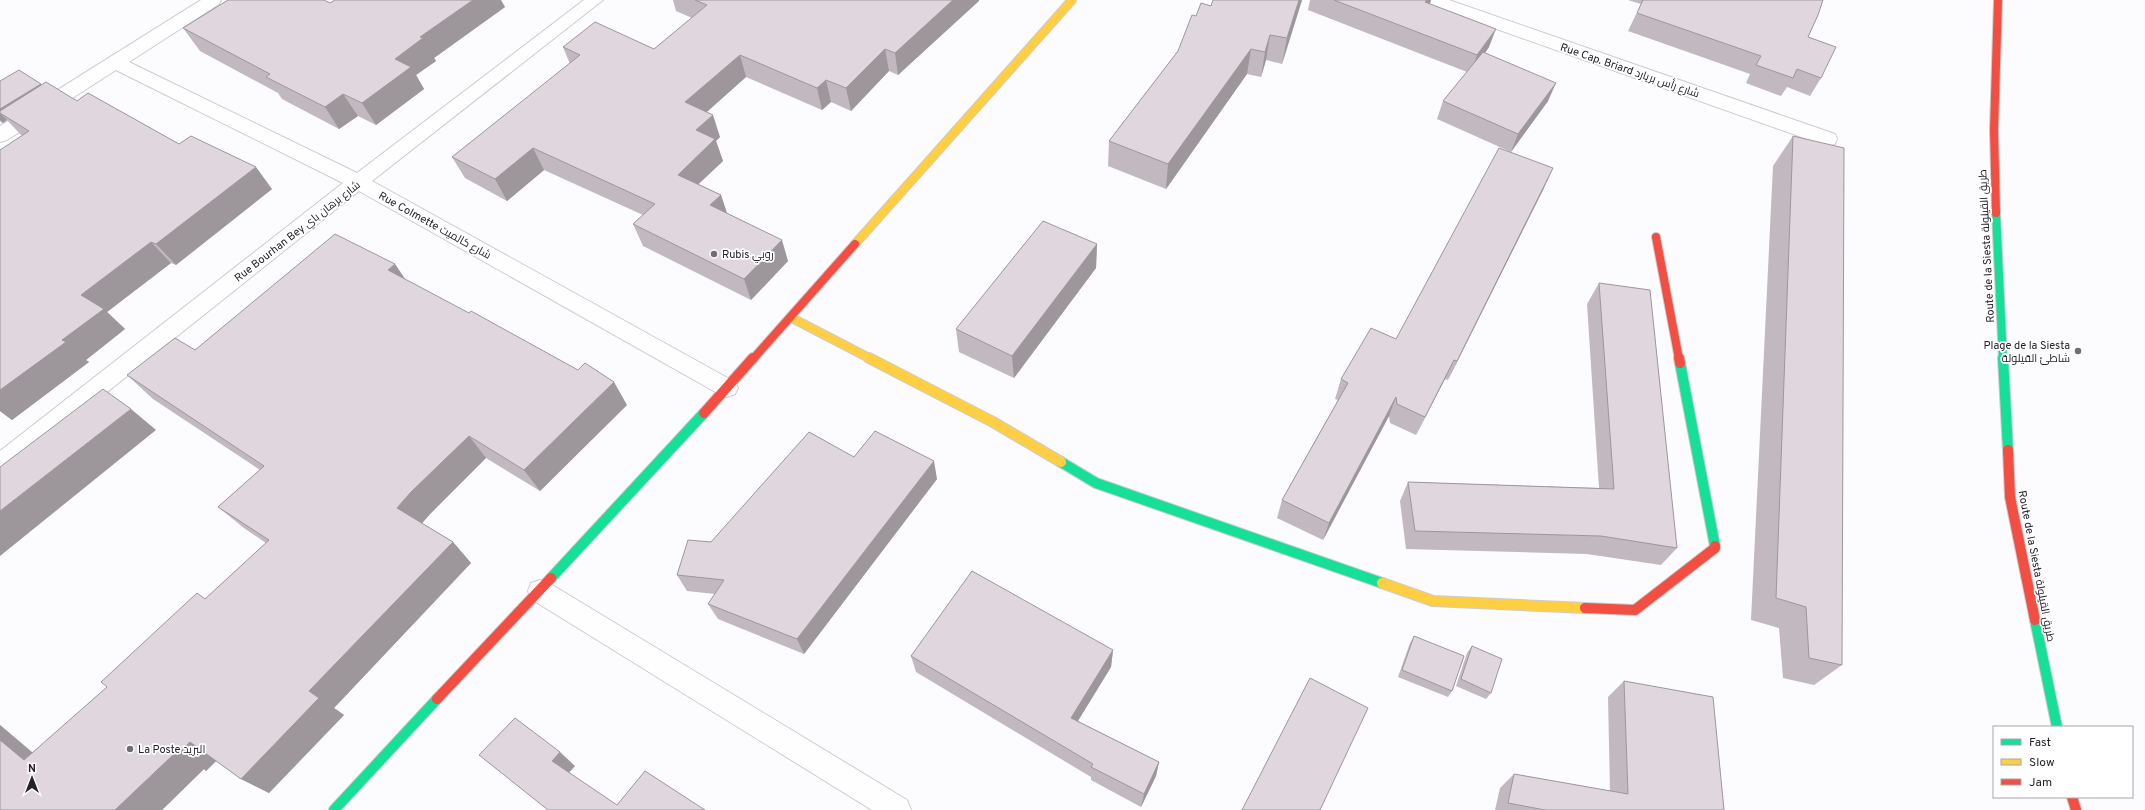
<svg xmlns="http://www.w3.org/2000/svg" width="2145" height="810" font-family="Overpass,Cairo,sans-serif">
	<rect width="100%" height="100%" fill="#fcfbfe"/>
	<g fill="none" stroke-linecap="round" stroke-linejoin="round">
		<defs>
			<g id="street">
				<path d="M201 0H221L219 4 129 62 357 173 584 0H603L372 181 735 382 738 388 735 394 727 397 719 394 359 191 8 471 0 474V451L343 183 116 70 7 140 0 142V126Z"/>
				<path d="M1424 0H1449L1835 134 1837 139 1835 144 1828 146 1821 144 1426 4Z"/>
				<path d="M540 580 549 583 907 800 911 810H872L531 599 528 591 531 583Z"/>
			</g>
			<path id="fast-far1" d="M1996 213 2003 359"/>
			<g id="fast">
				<path d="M2003 358 2008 450"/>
				<path d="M1680 363 1715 546"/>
				<path d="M1061 462 1096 483 1382 583"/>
				<path d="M551 578 704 413"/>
				<path d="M2035 620 2057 727"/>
				<path d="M334 810 437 699"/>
			</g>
			<g id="slow-far1">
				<path d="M855 244 1072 0"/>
				<path d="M790 317 871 359"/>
			</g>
			<g id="slow">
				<path d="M869 358 993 422 1061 462"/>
				<path d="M1382 583 1433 601 1585 608"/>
			</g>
			<g id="jam-far1">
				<path d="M1996 213 1994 130 1998 0"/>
				<path d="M1656 237 1679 359"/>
				<path d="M753 359 855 244"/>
			</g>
			<g id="jam">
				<path d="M1679 358 1680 363"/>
				<path d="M704 413 753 358"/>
				<path d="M2008 450 2010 497 2035 620"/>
				<path d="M1585 608 1635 610 1715 548V546"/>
				<path d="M437 699 551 578"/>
				<path d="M2072 797 2076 810"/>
			</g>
		</defs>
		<!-- street casing -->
		<use href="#street" stroke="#cdcbd0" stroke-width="2"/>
		<!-- fast-far1 casing -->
		<use href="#fast-far1" stroke="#cdcbd0" stroke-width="10"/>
		<!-- fast casing -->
		<use href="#fast" stroke="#cdcbd0" stroke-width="12"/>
		<!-- slow-far1 casing -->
		<use href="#slow-far1" stroke="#cdcbd0" stroke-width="10"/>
		<!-- slow casing -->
		<use href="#slow" stroke="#cdcbd0" stroke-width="12"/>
		<!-- jam-far1 casing -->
		<use href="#jam-far1" stroke="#cdcbd0" stroke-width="10"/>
		<!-- jam casing -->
		<use href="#jam" stroke="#cdcbd0" stroke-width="12"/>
		<!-- street -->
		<use href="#street" fill="#fffeff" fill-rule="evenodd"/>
		<!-- fast-far1 -->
		<use href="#fast-far1" stroke="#16e098" stroke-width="8"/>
		<!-- fast -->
		<use href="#fast" stroke="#16e098" stroke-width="10"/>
		<!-- slow-far1 -->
		<use href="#slow-far1" stroke="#ffcf43" stroke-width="8"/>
		<!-- slow -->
		<use href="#slow" stroke="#ffcf43" stroke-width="10"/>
		<!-- jam-far1 -->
		<use href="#jam-far1" stroke="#f24e42" stroke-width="8"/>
		<!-- jam -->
		<use href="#jam" stroke="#f24e42" stroke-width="10"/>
	</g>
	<!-- wall -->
	<g fill="#c1b9bf">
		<path d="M673 0H979L898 75 889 71 851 111 831 102 822 110 746 77 707 112 720 137 716 141 723 161 698 184 721 195 727 214 788 261 751 300 643 246 633 224 643 215 544 170 507 201 465 178 452 157 570 64 563 47 654 49 692 18 676 11Z"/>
		<path d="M1213 0H1302L1282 64 1266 60 1261 77 1247 74 1166 189 1108 166 1109 141 1178 51 1196 16 1211 6Z"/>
		<path d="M1310 0H1431L1430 4 1489 47 1485 53 1548 101 1511 152 1437 119 1443 101 1467 72 1308 10Z"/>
		<path d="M1628 0H1823L1808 37 1821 78 1810 96 1787 87 1781 96 1746 83 1750 74 1628 31 1641 4Z"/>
		<path d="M330 3 505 7 434 58 436 61 416 75 424 89 376 125 358 116 339 129 282 99 278 93 200 51 183 28Z"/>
		<path d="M0 81 42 84 77 101 179 144 272 189 176 265 171 263 107 312 125 329 86 360 89 362 12 420 0 411V150L23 136 20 134 7 120 3 123 0 121Z"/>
		<path d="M1793 136 1842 665 1814 685 1783 678 1779 628 1751 620 1773 166Z"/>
		<path d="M1553 168 1543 190 1448 380 1445 379 1416 435 1390 423 1389 416 1323 540 1277 518 1282 500 1338 400 1335 399 1341 379 1396 339Z"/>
		<path d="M1097 244 1096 268 1014 378 959 352 956 329Z"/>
		<path d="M405 279 627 405 540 491 486 458 431 513 422 523 453 542 471 563 334 708 344 715 269 793 241 779 216 761 206 771 204 769 162 810H0V725L33 753 205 599 266 543 244 528 218 507 260 470 153 399 127 375 195 350Z"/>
		<path d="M1599 283 1677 548 1661 565 1587 554 1406 549 1400 501 1408 482 1599 488 1587 304Z"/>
		<path d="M854 457 937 479 804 654 718 619 708 604 715 594 687 591 677 575 711 542Z"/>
		<path d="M1414 636 1452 691 1448 697 1398 677 1410 643Z"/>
		<path d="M1472 646 1491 693 1486 699 1456 686 1467 653Z"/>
		<path d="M1113 650 1111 667 1078 721 1159 762 1156 776 1141 807 1091 780V777L916 672 911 656Z"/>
		<path d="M1624 681 1724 810H1495L1500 788 1514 774 1610 791 1608 697Z"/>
	</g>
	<!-- shaded-wall -->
	<g fill="#9d969b">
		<path d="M473 0H501L505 7 434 58 436 61 416 75 424 89 376 125 362 103 395 59 420 37Z"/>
		<path d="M953 0H979V1L898 75 895 53Z"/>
		<path d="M1299 0H1302L1282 64 1287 38Z"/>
		<path d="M1427 0H1431L1429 7 1425 2Z"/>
		<path d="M1496 29 1489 47 1471 73 1477 55Z"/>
		<path d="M1270 35 1266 60 1261 77 1265 52Z"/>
		<path d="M885 49 889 71 851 111 846 88Z"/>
		<path d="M1251 49 1247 74 1166 189 1168 164Z"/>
		<path d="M740 55 746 77 693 124 685 102Z"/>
		<path d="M826 80 831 102 822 110 817 88Z"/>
		<path d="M1556 83 1548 101 1511 152 1518 134Z"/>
		<path d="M41 84 50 93 0 113V109Z"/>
		<path d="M343 94 358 116 339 129 325 107Z"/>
		<path d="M0 113 7 120 3 123 0 120Z"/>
		<path d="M713 115 720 137 716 141 723 161 686 196 678 175 696 130Z"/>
		<path d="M533 148 544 170 507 201 495 179Z"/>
		<path d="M256 167 272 189 176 265 156 244Z"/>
		<path d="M1553 168 1543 190 1448 380 1457 361Z"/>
		<path d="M721 195 728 216 710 205Z"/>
		<path d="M782 240 788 261 751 300 744 279Z"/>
		<path d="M151 242 171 263 107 312 125 329 86 360 89 362 12 420 0 411V390L62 340 81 295Z"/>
		<path d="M1097 244 1096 268 1014 378 1012 356Z"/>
		<path d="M395 264 412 289 388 270Z"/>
		<path d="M1454 360 1445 379 1416 435 1425 417Z"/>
		<path d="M614 382 627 405 540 491 524 470Z"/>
		<path d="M1396 397 1389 416 1323 540 1329 523Z"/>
		<path d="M131 409 156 430 0 556V511Z"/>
		<path d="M469 436 486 458 431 513 417 529 397 508 411 492Z"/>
		<path d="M934 461 937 479 804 654 797 639Z"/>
		<path d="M453 542 471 563 334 708 344 715 269 793 241 779 309 691Z"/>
		<path d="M1113 650 1111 667 1071 732V718Z"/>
		<path d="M0 725 60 776 24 760 0 740Z"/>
		<path d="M190 742 220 757 206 771 204 769 162 810H115L174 754Z"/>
		<path d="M560 752 575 766 567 775 552 761Z"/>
		<path d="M1159 762 1156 776 1141 807 1144 794Z"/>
	</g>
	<!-- building -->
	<g fill="#e0d7de" stroke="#9d969b">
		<path d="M228 0H324L330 3 335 0H473L420 37 423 38 395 59 411 67 362 103 343 94 325 107 266 77 270 74 183 28Z"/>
		<path d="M695 0H953L895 53 885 49 846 88 826 80 817 88 740 55 685 102 713 115 696 130 715 139 678 175 721 195 710 205 782 240 744 279 633 224 655 204 533 148 495 179 452 157 580 55 563 47 595 22 654 49 707 5Z"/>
		<path d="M1213 0H1299L1287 38 1270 35 1265 52 1251 49 1168 164 1109 141 1178 51 1192 15 1196 16 1201 3 1211 6Z"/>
		<path d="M1334 0H1427L1425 2 1496 29 1477 55Z"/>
		<path d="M1643 0H1823L1818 15 1808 37 1836 47 1821 78 1797 69 1793 78 1756 65 1761 56 1637 13Z"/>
		<path d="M1483 52 1556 83 1518 134 1443 101Z"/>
		<path d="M19 70 41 84 0 109V81Z"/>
		<path d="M46 82 77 101 88 93 179 144 191 136 256 167 156 244 151 242 81 295 104 309 62 340 66 342 0 390V150L29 131 0 113V111Z"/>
		<path d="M1793 136 1844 148 1842 665 1809 658 1806 607 1776 598Z"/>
		<path d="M1499 148 1553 168 1457 361 1454 360 1425 417 1397 404 1396 397 1329 523 1282 500 1348 383 1341 379 1371 328 1396 339Z"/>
		<path d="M1043 221 1097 244 1012 356 956 329Z"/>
		<path d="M335 234 395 264 388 270 469 313 471 311 578 370 585 363 614 382 524 470 469 436 411 492 397 508 453 542 309 691 319 698 241 779 190 742 176 755 174 754 115 810H0V740L24 760 107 687 101 682 197 593 205 599 269 540 218 507 264 466 127 375 175 338 195 350Z"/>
		<path d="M1599 283 1650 290 1677 548 1601 536 1415 531 1408 482 1614 489Z"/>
		<path d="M103 389 131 409 0 511V467Z"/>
		<path d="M875 431 934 461 797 639 708 604 724 580 677 575 688 540 711 542 809 432 854 457Z"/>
		<path d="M972 571 1113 650 1071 718 1159 762 1144 794 1091 767 1093 764 911 656Z"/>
		<path d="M1414 636 1464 656 1452 691 1402 670Z"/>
		<path d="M1472 646 1502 659 1491 693 1461 679Z"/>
		<path d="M1310 678 1368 708 1320 810H1242Z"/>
		<path d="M1624 681 1713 697 1724 810H1545L1508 803 1514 774 1628 794Z"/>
		<path d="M515 718 560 752 552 761 617 805 645 771 705 810H548L479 755Z"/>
	</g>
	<!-- markers -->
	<g fill="#706d74" stroke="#fff" stroke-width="1.5">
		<circle cx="714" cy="254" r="4"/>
		<circle cx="2078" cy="351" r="4"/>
		<circle cx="130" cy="749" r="4"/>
	</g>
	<g text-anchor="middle" stroke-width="3.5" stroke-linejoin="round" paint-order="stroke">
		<!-- street labels -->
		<g font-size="11" fill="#252129" stroke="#fff">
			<text transform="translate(1630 70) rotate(19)" y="4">Rue Cap. Briard شارع رأس بريارد</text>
			<text transform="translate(435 225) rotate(29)" y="4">Rue Colmette شارع كالميت</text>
			<text transform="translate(297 231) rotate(-38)" y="4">Rue Bourhan Bey شارع برهان باي</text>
			<text transform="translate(1986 246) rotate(-93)" y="4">Route de la Siesta طريق القيلولة</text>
			<text transform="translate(2037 566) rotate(79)" y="4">Route de la Siesta طريق القيلولة</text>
		</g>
		<!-- poi labels -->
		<g font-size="11" fill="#252129" stroke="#fff" text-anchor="start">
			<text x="722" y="258">Rubis روبي</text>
			<text x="2070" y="349" text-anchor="end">Plage de la Siesta<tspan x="2070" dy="13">شاطئ القيلولة</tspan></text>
			<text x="138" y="753">La Poste البريد</text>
		</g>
	</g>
	<!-- legend -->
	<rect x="1993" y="726" width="140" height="72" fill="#ffffff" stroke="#a8a6a9"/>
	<rect x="2001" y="739" width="20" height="6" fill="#16e098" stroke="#a8a6a9"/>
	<text x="2029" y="746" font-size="12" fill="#252129">Fast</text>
	<rect x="2001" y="759" width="20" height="6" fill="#ffcf43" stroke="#a8a6a9"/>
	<text x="2029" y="766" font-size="12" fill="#252129">Slow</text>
	<rect x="2001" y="779" width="20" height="6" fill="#f24e42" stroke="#a8a6a9"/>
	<text x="2029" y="786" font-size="12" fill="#252129">Jam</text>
	<!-- north arrow -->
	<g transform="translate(32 778)" stroke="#ffffff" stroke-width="3" paint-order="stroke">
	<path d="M0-3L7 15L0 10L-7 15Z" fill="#252129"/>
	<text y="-6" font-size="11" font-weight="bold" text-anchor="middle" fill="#252129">N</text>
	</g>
</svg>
